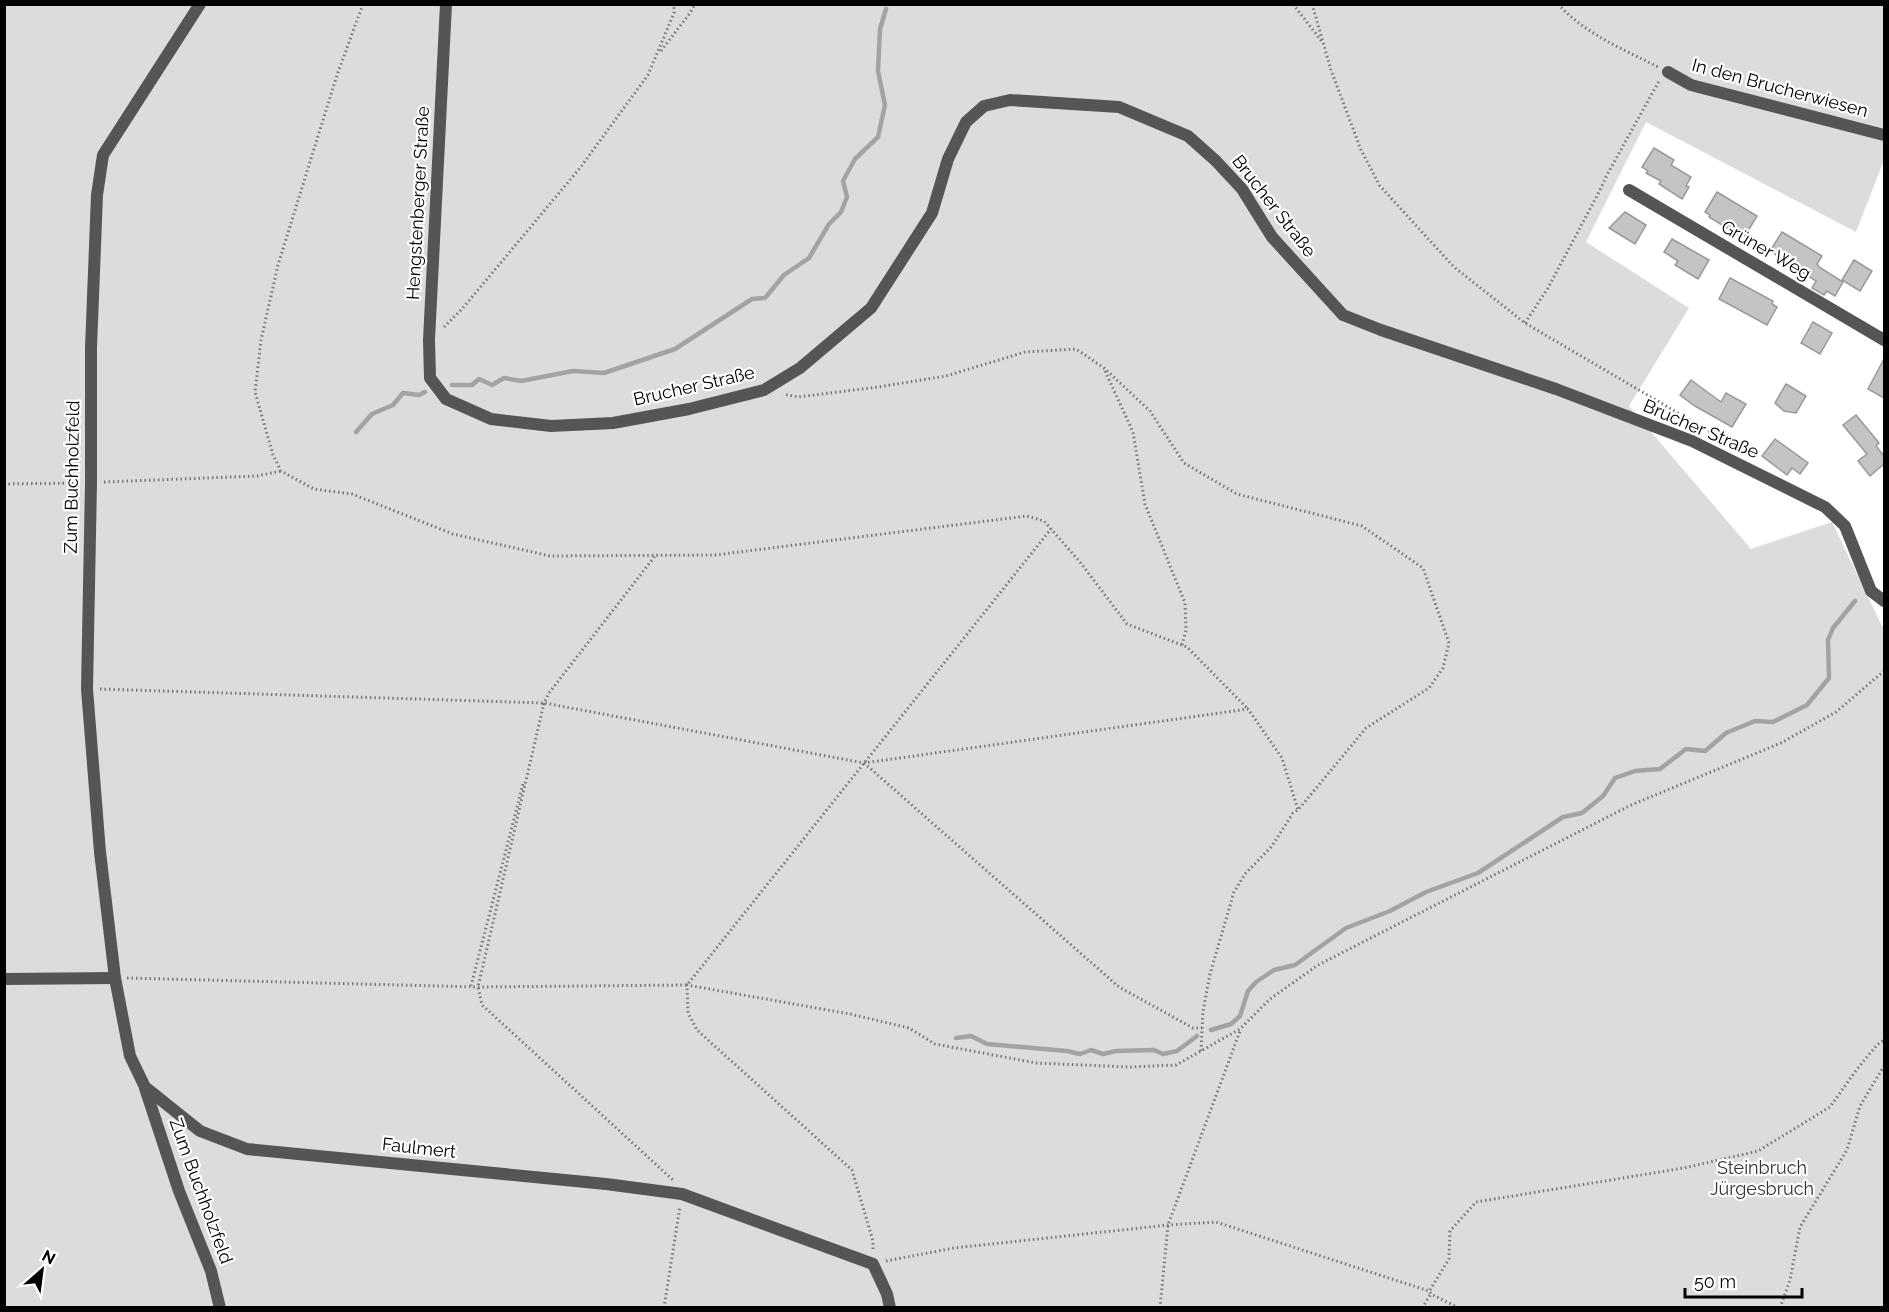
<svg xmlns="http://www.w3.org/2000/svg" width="1889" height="1312" font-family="Raleway,sans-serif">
	<rect width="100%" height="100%" fill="#fff"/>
	<!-- green -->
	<path fill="#dcdcdc" d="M5 5H1884V160L1856 232 1646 122 1586 242 1689 308 1629 406 1751 549 1832 522 1882 626 1884 627V1307H5Z"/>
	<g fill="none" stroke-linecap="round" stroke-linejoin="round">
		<!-- stream -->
		<g stroke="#a3a3a3" stroke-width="4.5">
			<path d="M452 385H472L479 379 492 385 504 378 521 381 573 371 604 373 675 349 752 299 765 298 784 275 809 258 829 224 841 212 847 197 843 181 855 159 878 137 885 105 878 71 880 29 886 9"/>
			<path d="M356 432 372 414 393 405 403 393 419 395 425 392"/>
			<path d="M1211 1030 1231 1024 1240 1016 1248 991 1256 982 1274 970 1295 965 1346 928 1390 911 1426 892 1478 873 1563 817 1582 813 1603 796 1615 778 1635 771 1660 769 1686 749 1705 751 1726 733 1755 721 1773 722 1807 705 1829 678 1828 640 1833 628 1855 601"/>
			<path d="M956 1038 971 1036 987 1044 1067 1051 1080 1054 1091 1050 1103 1054 1116 1051 1154 1050 1163 1054 1177 1051 1197 1036"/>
		</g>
	</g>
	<!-- building -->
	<g fill="#c4c4c4" stroke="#999" stroke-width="1.5">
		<path d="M1654 148 1674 160 1671 165 1691 177 1686 186 1689 187 1682 199 1659 184 1661 181 1646 173 1648 171 1642 167Z"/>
		<path d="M1717 192 1757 216 1745 236 1740 233 1738 235 1709 217 1710 215 1705 212Z"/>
		<path d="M1625 212 1646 225 1635 244 1609 228Z"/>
		<path d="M1782 232 1822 256 1817 264 1819 267 1843 282 1835 296 1827 291 1824 295 1812 288 1816 281 1770 251Z"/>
		<path d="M1672 239 1709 260 1698 279 1675 265 1678 261 1664 252Z"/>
		<path d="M1854 260 1872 271 1860 291 1842 280Z"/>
		<path d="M1730 278 1773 301 1772 304 1777 307 1767 325 1719 299Z"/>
		<path d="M1813 322 1832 333 1820 354 1801 343Z"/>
		<path d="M1884 359V398L1868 389Z"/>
		<path d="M1691 380 1721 402 1726 393 1746 404 1732 427 1695 406 1680 395Z"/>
		<path d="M1786 384 1806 396 1796 413 1784 411 1775 403Z"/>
		<path d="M1856 415 1879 443 1876 446 1884 456V464L1870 476 1858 461 1867 454 1843 425Z"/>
		<path d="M1775 439 1808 463 1800 474 1792 468 1787 475 1762 456Z"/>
	</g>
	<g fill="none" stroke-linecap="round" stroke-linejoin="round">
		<!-- path -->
		<g stroke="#777" stroke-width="3" stroke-dasharray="1.5 3" stroke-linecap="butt">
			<path d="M363 4 337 75 278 265 261 340 255 392 273 455 281 471 314 489 352 494 453 534 550 556 715 555 1027 516 1044 521 1080 562 1127 624 1187 647 1248 709"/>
			<path d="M1293 4 1323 43"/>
			<path d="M1312 4 1331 70 1361 150 1380 186 1454 267 1525 323 1729 443"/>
			<path d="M1558 4C1585 34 1623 49 1658 67"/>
			<path d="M661 51 690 13 695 4"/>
			<path d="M1525 323 1548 288 1599 192 1607 175 1659 81"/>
			<path d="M444 327 462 309 580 168 648 75 674 13V4"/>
			<path d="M1105 371 1133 432 1145 504 1185 603 1186 630 1182 645"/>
			<path d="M104 482 257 476 281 471"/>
			<path d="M4 484 79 483"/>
			<path d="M100 689 544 703 864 763 1248 709 1282 758 1298 810 1366 728 1429 688 1443 668 1449 643 1423 568 1362 526 1237 494 1184 463 1150 411 1104 368 1076 349 1025 352 946 376 878 387 798 397 783 394"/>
			<path d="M544 703 478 987 482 1005 673 1180"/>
			<path d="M543 705 549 693 655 556"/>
			<path d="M864 763 1119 987 1193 1028H1202"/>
			<path d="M127 978 478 987 687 985 1051 529"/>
			<path d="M471 986 523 784"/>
			<path d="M1201 1051 1203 1011 1210 974 1234 892 1245 874 1272 846 1293 813 1298 810"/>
			<path d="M873 1249V1241L852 1170 697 1030 688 1013 687 985 850 1014 909 1028 935 1044 1036 1063 1130 1067 1176 1065 1240 1029 1270 999 1318 965 1631 805 1781 743 1836 712 1884 671"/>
			<path d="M886 1261 954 1248 1168 1225 1216 1222 1429 1291 1431 1294 1459 1308"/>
			<path d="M1430 1290 1449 1259 1450 1231 1476 1202 1684 1168 1758 1151 1830 1107 1857 1069 1877 1045 1884 1040"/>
			<path d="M664 1308 680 1206"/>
			<path d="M1160 1308 1168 1225 1240 1031"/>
			<path d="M1422 1308 1431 1294"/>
			<path d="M1780 1308 1790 1280 1800 1227 1847 1150 1860 1106 1884 1066"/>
		</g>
		<!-- minor -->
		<g stroke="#555" stroke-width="12">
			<path d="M200 4 103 155 97 195 91 348V483L87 689 100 852 115 978 130 1056 145 1087 200 1131 247 1149 606 1184 682 1194 873 1264 887 1294 890 1308"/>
			<path d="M446 4 429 340 430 378 446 399 491 419 551 426 613 423 689 409 764 390 800 368 871 308 932 213 948 159 966 122 984 106 1010 100 1119 107 1188 136 1216 161 1242 189 1272 237 1343 315 1381 330 1556 389 1692 441 1825 507 1845 526 1871 591 1884 601"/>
			<path d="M1668 72 1691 85 1884 135"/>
			<path d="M1629 190 1884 340"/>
			<path d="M4 979 115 978"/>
			<path d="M145 1088 179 1191 211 1271 220 1308"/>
		</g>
	</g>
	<g text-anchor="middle" stroke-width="4.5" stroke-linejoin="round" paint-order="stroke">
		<!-- street labels -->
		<g font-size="18" fill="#000" stroke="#fff">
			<text transform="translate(1780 88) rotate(15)" y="6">In den Brucherwiesen</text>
			<text transform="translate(418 203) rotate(-87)" y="6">Hengstenberger Straße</text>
			<text transform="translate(1274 206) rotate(52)" y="6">Brucher Straße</text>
			<text transform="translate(1766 250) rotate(30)" y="6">Grüner Weg</text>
			<text transform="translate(694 386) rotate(-13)" y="6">Brucher Straße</text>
			<text transform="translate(1701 429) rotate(23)" y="6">Brucher Straße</text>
			<text transform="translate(72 477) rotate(-89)" y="6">Zum Buchholzfeld</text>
			<text transform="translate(419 1148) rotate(6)" y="6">Faulmert</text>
			<text transform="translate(201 1191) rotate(70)" y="6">Zum Buchholzfeld</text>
		</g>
		<!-- park labels -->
		<g font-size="18" fill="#333" stroke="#fff">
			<text x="1762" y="1174">Steinbruch<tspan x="1762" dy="21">Jürgesbruch</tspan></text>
		</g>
	</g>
	<!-- border -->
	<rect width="1889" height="1312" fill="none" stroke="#000000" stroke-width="12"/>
	<!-- north arrow -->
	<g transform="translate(42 1270) rotate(28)" stroke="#ffffff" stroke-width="4.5" paint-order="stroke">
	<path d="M0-4.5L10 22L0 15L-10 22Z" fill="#000000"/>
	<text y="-9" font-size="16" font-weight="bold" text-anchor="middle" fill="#000000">N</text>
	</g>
	<!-- scale -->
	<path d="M1685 1288v9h117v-9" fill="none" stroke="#000000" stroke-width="3"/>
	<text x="1694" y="1288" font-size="18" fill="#000000" stroke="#ffffff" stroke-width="4.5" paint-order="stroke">50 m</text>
</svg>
